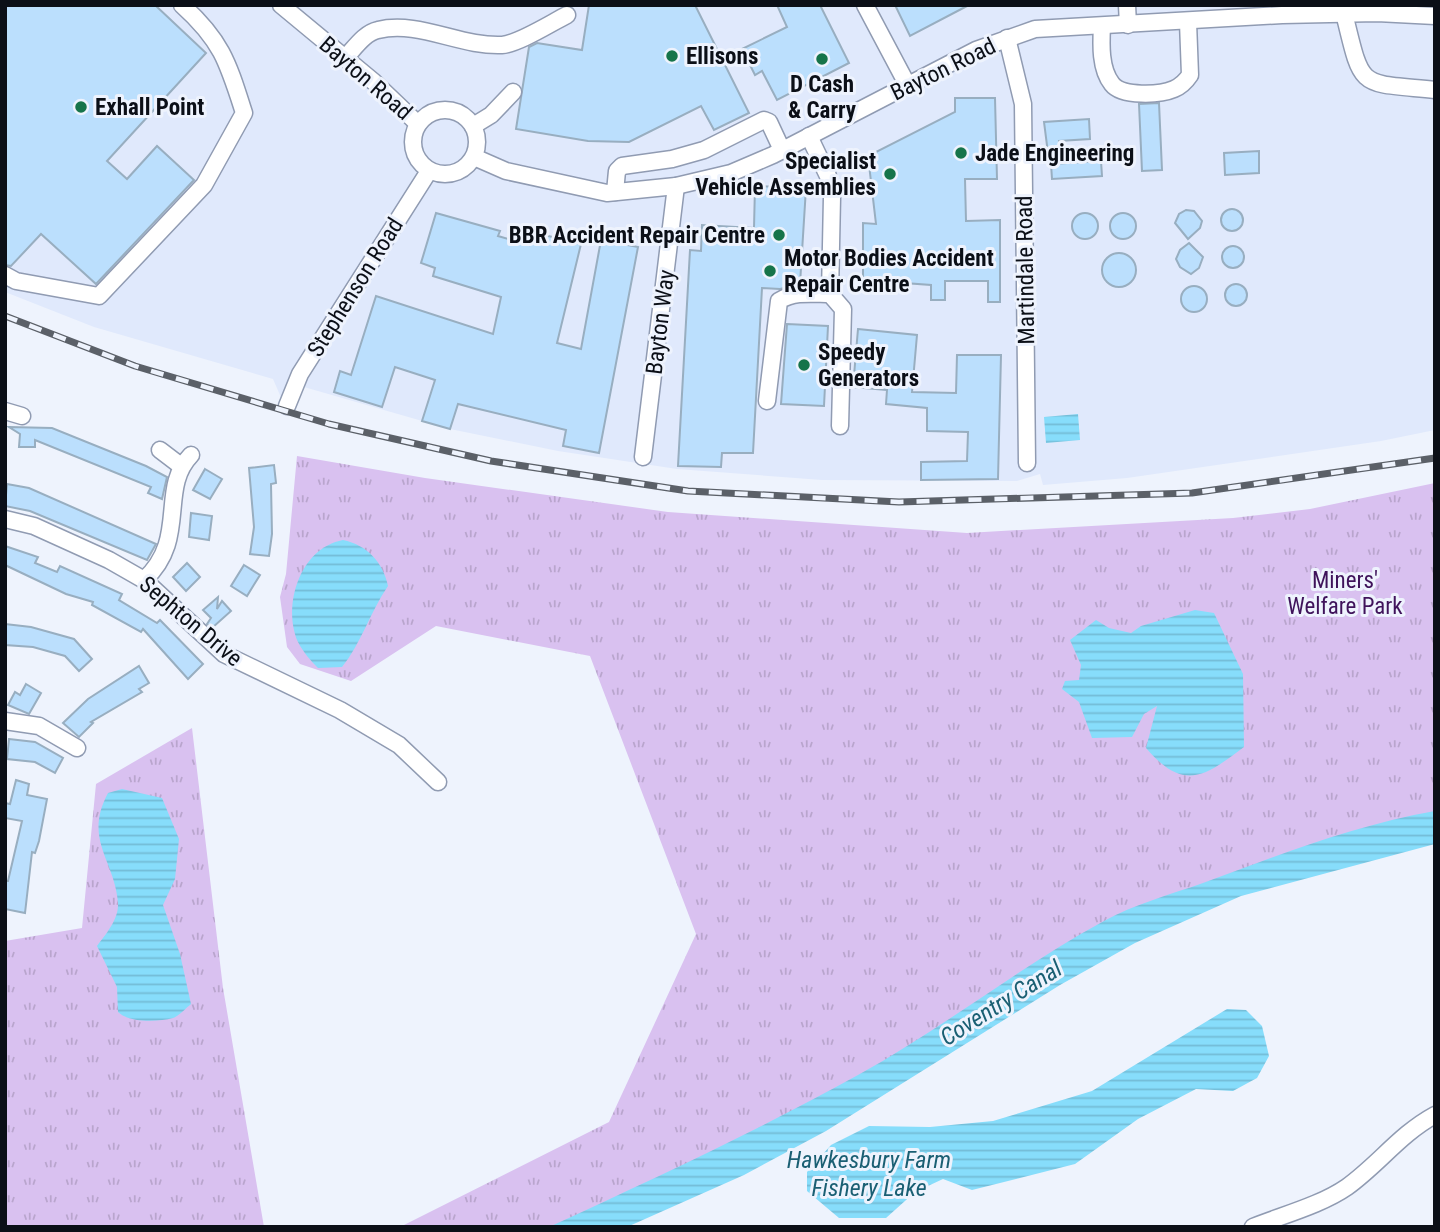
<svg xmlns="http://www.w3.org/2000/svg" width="1440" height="1232" font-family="'Roboto Condensed',sans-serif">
	<defs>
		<pattern id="park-tufts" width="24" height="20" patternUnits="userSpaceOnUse" patternTransform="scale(1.75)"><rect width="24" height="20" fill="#d9c1f0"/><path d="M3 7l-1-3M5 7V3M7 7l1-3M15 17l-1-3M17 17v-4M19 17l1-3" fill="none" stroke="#b9a5cd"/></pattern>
		<pattern id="water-rules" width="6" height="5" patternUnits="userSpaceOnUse" patternTransform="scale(1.75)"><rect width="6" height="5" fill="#87ddfb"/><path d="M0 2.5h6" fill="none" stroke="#73bcd6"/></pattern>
	</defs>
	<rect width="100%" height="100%" fill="#eef3fd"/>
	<!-- built -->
	<path fill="#e0e9fc" d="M5 5H1435V430L1381 441 1127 478 1043 485 1040 474 1017 481 822 480 677 469 558 451 450 429 304 387 295 406 283 402 273 379 94 327 5 292Z"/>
	<!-- park -->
	<g fill="url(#park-tufts)">
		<path d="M297 456 425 478 668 512 967 533 1233 518 1310 509 1435 483V827L1250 879 588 1227H400L609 1122 696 934 590 656 436 626 351 681 300 664 287 647 280 597 286 574Z"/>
		<path d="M192 728 223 988 264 1227H5V941L82 928 96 784Z"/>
	</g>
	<!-- water -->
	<g fill="url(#water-rules)">
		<path d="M1078 414 1080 440 1046 443 1044 417Z"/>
		<path d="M343 540C367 545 383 562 388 586 370 612 361 644 342 667L318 668C311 661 303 652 298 642 282 605 300 548 343 540Z"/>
		<path d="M1195 610 1214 613 1243 674 1244 747C1204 777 1184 792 1146 748L1157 706 1144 714 1132 737 1092 738 1079 702 1062 689 1065 681 1079 680 1081 665 1070 640 1096 620 1109 628 1131 633 1141 626Z"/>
		<path d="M122 789 162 798 179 839 175 879 163 905 180 954 191 1004C186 1008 179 1016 173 1018 158 1022 129 1023 118 1012L117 987 97 946C106 934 119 919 118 903 115 860 83 840 108 793Z"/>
		<path d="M1435 811V844L1241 896 1135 943 1060 985 826 1131 744 1175 627 1227H549C653 1179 757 1131 858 1075 942 1029 1019 967 1104 921 1135 904 1169 895 1203 883 1279 855 1355 825 1435 811Z"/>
		<path d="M1227 1009 1246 1010 1262 1026 1269 1056 1257 1078 1233 1091 1196 1089 1138 1119 1075 1164 972 1190 943 1179 915 1192 886 1218H839L807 1191V1172L831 1145 869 1126 930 1127 993 1121 1092 1091Z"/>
	</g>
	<!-- building -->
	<g fill="#bbdffd" stroke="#98aec0" stroke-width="2">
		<path d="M5 5H155L206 53 107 161 127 179 157 146 194 180 96 284 41 234 11 266 5 265Z"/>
		<path d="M589 5H695L749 113 714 130 701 106 629 142 588 141 516 129 529 47 537 43 582 50Z"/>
		<path d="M777 5H820L849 63 777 100 762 71 755 75 742 49 787 27Z"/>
		<path d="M895 5H969L910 36Z"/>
		<path d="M955 98H995L997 179H965L966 221 1000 220V302H988V281H945V300H931V285L863 280V223L876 224 868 156 955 112Z"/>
		<path d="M1159 103 1162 170 1142 171 1139 104Z"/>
		<path d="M1089 119 1090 139 1059 141 1060 162 1049 161 1044 122Z"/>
		<path d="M1259 151V173L1225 175 1224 153Z"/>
		<path d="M1101 161 1102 176 1052 179 1051 164Z"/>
		<path d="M755 186 806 188 800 284 780 289 762 288 753 453H722L721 467 678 466 690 250 701 251 702 225 754 228Z"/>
		<circle cx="1232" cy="220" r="11"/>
		<path d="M1186 210 1194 211 1202 221 1200 228 1188 239 1175 223 1179 214Z"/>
		<circle cx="1123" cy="226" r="13"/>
		<circle cx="1085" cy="226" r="13"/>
		<path d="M436 213 500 231 498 236 529 245 532 232 581 244 557 343 581 349 601 240 638 247 599 453 563 446 566 430 458 404 450 429 422 421 435 380 395 367 382 407 334 392 340 371 351 375 376 296 493 334 501 297 433 276 435 268 421 263Z"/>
		<path d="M1189 243 1203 257 1199 268 1191 274 1180 267 1176 259 1180 250Z"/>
		<circle cx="1233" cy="257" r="11"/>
		<circle cx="1119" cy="270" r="17"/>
		<circle cx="1236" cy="295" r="11"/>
		<circle cx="1194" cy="299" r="13"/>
		<path d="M787 324 828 326 824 406 781 404Z"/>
		<path d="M858 329 917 335 912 392 956 393 957 355H1001L998 479 921 480V462L967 461 968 432 927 431V408L886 404 887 390 853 387Z"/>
		<path d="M9 427 52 428 146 466 167 477 162 499 148 493 151 487 35 440V447H19L20 434Z"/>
		<path d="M274 465 276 483 271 484 272 534 269 556 250 554 254 527 249 468Z"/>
		<path d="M205 469 222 479 210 499 193 490Z"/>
		<path d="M7 484 29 488 156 544 147 560 30 511 5 506Z"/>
		<path d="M191 513 212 516 209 540 189 537Z"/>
		<path d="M5 546 38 557 35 563 57 572 60 566 122 594 119 600 157 623 160 620 203 664 188 679 143 629 141 632 92 605 93 602 66 594 5 565Z"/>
		<path d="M187 563 200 577 186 591 173 577Z"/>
		<path d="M244 565 260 575 247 596 231 586Z"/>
		<path d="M218 597 217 609 222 601 231 611 212 628 207 624 211 618 203 610Z"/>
		<path d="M5 624 31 627 74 639 92 659 79 671 65 656 33 647 5 645Z"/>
		<path d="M139 666 149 683 139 689 142 692 91 722 93 723 79 737 63 723 88 699Z"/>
		<path d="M26 684 41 693 29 714 8 705 15 692 20 695Z"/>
		<path d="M9 739 35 742 63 758 55 773 35 762 7 759Z"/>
		<path d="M16 780 29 784 27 795 47 799 39 841 35 853 32 852 25 913 5 909V881H8L22 821 5 818V803L10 804Z"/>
	</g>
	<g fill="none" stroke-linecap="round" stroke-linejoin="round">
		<defs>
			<g id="minor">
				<path d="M281 5 374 82 418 124"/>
				<path d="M865 5 908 86"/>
				<path d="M1127 5 1128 25"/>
				<path d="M1344 13C1363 91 1357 82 1435 90"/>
				<path d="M1102 26C1101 44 1100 69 1112 84 1122 97 1160 95 1174 89 1181 86 1186 81 1190 75L1188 22"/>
				<path d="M1007 38 1023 104 1027 463"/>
				<path d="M345 58C354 49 364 33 378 30 418 20 461 47 502 45 518 44 551 23 567 15"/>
				<circle cx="445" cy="142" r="32"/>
				<path d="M473 126 491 115 513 92"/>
				<path d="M809 136 828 176 832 197 830 294"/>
				<path d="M474 157 506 171 607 193 676 186 731 173 773 155 976 50 1035 29 1282 15 1377 13 1435 16"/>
				<path d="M615 192 617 171 622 166 672 159 704 150 764 120 769 122 782 150"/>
				<path d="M5 275 16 281 99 296 204 185 244 113C228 63 222 41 182 5"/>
				<path d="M767 401 779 301C794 291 813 294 830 294L843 309 840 426"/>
				<path d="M287 406 300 374 429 171"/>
				<path d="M5 411 22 416"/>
				<path d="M160 450 181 466"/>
				<path d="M643 457 676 186"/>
				<path d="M5 519 34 526 109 560 144 580 224 654 340 710 399 745 438 782"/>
				<path d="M144 580C189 539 158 489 191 455"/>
				<path d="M5 721 39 726 77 748"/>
				<path d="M1253 1227C1283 1215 1321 1205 1347 1187 1379 1164 1400 1134 1435 1115"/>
			</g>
		</defs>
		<!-- minor casing -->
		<use href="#minor" stroke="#909bb2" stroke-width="19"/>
		<!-- minor -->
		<use href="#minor" stroke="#fff" stroke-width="16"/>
		<defs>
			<path id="rail" d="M5 316 135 366 329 424 491 461 688 491 899 502 1192 493 1435 458"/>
		</defs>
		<!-- rail casing -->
		<use href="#rail" stroke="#5b6068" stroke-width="7"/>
		<!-- rail -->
		<use href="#rail" stroke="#eef3fd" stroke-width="4.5" stroke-dasharray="13" stroke-linecap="butt"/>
	</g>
	<!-- markers -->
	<g fill="#16744a" stroke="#eef3fd" stroke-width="2.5">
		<circle cx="672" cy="56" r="7"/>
		<circle cx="822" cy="59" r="7"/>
		<circle cx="81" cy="107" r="7"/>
		<circle cx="961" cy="153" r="7"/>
		<circle cx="890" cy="174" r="7"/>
		<circle cx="779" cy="235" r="7"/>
		<circle cx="770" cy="271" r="7"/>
		<circle cx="804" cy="365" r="7"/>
	</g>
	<g text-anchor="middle" stroke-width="6" stroke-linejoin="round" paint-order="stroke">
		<!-- poi labels -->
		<g font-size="23" font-weight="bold" fill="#0b0f17" stroke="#eef3fd" text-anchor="start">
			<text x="686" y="64">Ellisons</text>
			<text x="822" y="92" text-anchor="middle">D Cash<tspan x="822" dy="26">&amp; Carry</tspan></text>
			<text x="95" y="115">Exhall Point</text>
			<text x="975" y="161">Jade Engineering</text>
			<text x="876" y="169" text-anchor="end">Specialist<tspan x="876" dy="26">Vehicle Assemblies</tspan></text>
			<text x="765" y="243" text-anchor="end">BBR Accident Repair Centre</text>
			<text x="784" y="266">Motor Bodies Accident<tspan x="784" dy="26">Repair Centre</tspan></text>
			<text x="818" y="360">Speedy<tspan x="818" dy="26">Generators</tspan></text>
		</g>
		<!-- street labels -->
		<g font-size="23" fill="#0b0f17" stroke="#eef3fd">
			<text transform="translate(943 69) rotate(-26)" y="8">Bayton Road</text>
			<text transform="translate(366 78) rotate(41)" y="8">Bayton Road</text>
			<text transform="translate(1025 270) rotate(-91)" y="8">Martindale Road</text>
			<text transform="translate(355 287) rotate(-58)" y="8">Stephenson Road</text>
			<text transform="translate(660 322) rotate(-83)" y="8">Bayton Way</text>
			<text transform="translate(191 621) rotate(40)" y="8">Sephton Drive</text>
		</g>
		<!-- park labels -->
		<g font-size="23" fill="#3f135b" stroke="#eef3fd">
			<text x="1345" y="588">Miners'<tspan x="1345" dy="26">Welfare Park</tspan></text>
		</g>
		<!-- water labels -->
		<g font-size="24" font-style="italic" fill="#1a5f73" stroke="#eef3fd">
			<text transform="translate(1001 1003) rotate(-32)" y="8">Coventry Canal</text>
			<text x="869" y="1168">Hawkesbury Farm<tspan x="869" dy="28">Fishery Lake</tspan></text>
		</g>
	</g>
	<!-- border -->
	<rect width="1440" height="1232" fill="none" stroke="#0b0f17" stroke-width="14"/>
</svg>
